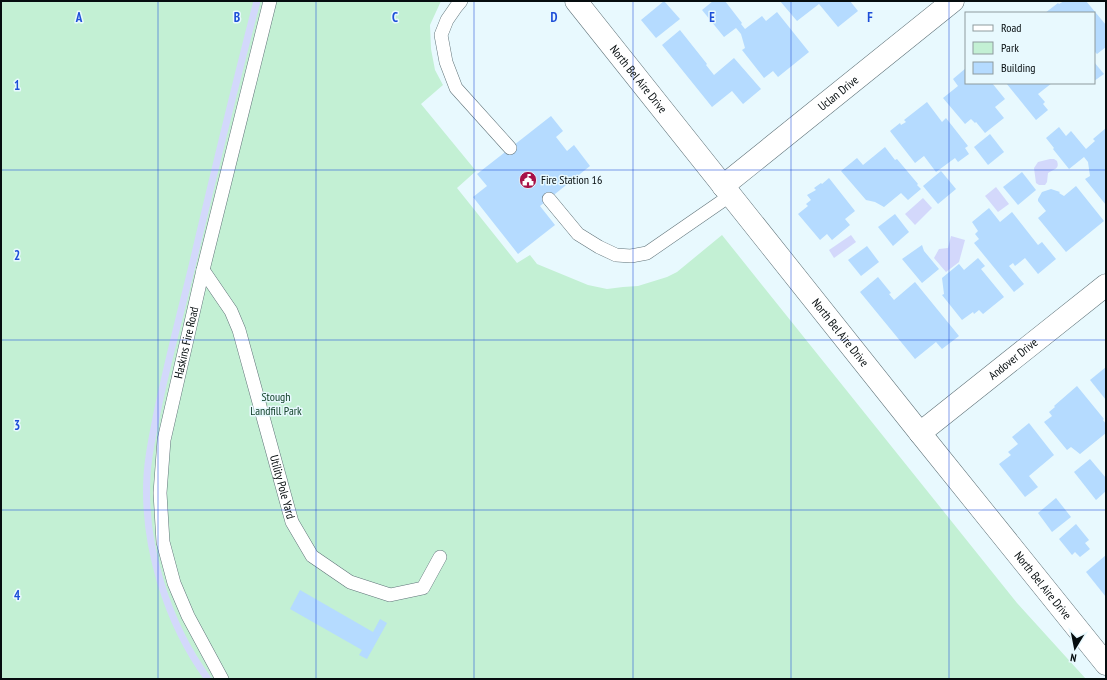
<svg xmlns="http://www.w3.org/2000/svg" width="1107" height="680" font-family="'PT Sans Narrow',sans-serif">
	<rect width="100%" height="100%" fill="#e8f9fe"/>
	<!-- green -->
	<path fill="#c3f0d4" d="M1 1H441L430 25 431 49 435 70 443 85 421 104 476 171 457 188 517 263 530 255 537 264 588 285 607 289 623 287 638 286 667 277 677 272 722 235 1017 603 1086 679H1Z"/>
	<!-- water -->
	<g fill="#d3d8fb">
		<path d="M1050 159H1054L1057 161C1060 169 1054 169 1048 173L1047 182 1045 185H1039L1036 183 1034 168 1038 162Z"/>
		<path d="M996 187 1009 204 998 212 985 196Z"/>
		<path d="M923 198 932 208 915 225 905 214Z"/>
		<path d="M851 235 856 242 834 258 829 250Z"/>
		<path d="M951 236 965 240 959 262 946 272 934 258 939 249 948 248Z"/>
	</g>
	<g fill="none" stroke-linecap="round" stroke-linejoin="round">
		<!-- stream -->
		<path stroke="#d3d8fb" stroke-width="7" d="M208 679C167 623 143 545 147 476 148 455 153 434 157 413 167 364 180 315 192 266 213 177 234 89 257 1"/>
	</g>
	<!-- building -->
	<g fill="#b5dbff">
		<path d="M664 1 680 19 656 38 641 20Z"/>
		<path d="M713 1H725L742 23 741 24 745 29 762 16 766 21 777 12 809 52 778 77 773 71 764 78 742 50 745 48 741 34 736 28 724 37 702 10Z"/>
		<path d="M780 1H850L858 11 838 27 819 4 797 21Z"/>
		<path d="M1064 1H1086L1106 25V47L1097 54 1094 51V13H1045L1058 3 1059 4Z"/>
		<path d="M680 30 707 64 706 65 714 75 734 58 761 89 743 104 732 91 712 107 662 45Z"/>
		<path d="M1094 62 1104 74 1094 81Z"/>
		<path d="M966 68V83H992L1005 99 995 107 1004 118 985 133 976 122 975 123 971 119 965 124 943 98 958 86 953 79Z"/>
		<path d="M1006 83H1052L1038 94 1045 102 1043 104 1048 110 1036 120Z"/>
		<path d="M927 102 942 122 946 118 968 146 965 148 969 154 958 162 955 158 936 172 924 156 915 163 890 131 900 123 901 125 906 122 904 120Z"/>
		<path d="M551 116 563 131 556 137 567 151 574 145 590 166 540 206 555 225 518 254 473 197 487 186 477 174Z"/>
		<path d="M1059 127 1066 136 1071 131 1086 149 1095 141 1093 139 1106 128V205L1085 179 1090 176 1088 162 1084 157 1069 169 1053 149 1054 148 1046 138Z"/>
		<path d="M990 134 1004 152 988 165 974 147Z"/>
		<path d="M885 147 895 160 897 159 918 184 917 185 921 189 908 200 901 193 884 207 875 202 866 200 841 171 857 158 863 165Z"/>
		<path d="M941 171 956 189 938 204 923 186Z"/>
		<path d="M1022 172 1036 190 1018 205 1003 187Z"/>
		<path d="M829 178 855 211 845 219 850 225 832 240 827 234 820 240 798 214 808 206 806 204 811 200 807 195 816 190 814 188 821 183 822 184Z"/>
		<path d="M1076 186 1104 221 1066 252 1038 218 1046 211 1038 201V199L1042 192 1051 189 1060 192 1059 193 1064 196Z"/>
		<path d="M989 208 1000 222 1012 212 1038 245 1042 242 1056 259 1038 274 1025 258 1015 266 1013 263 1009 266 1024 284 1014 292 974 243 979 239 975 234 978 231 972 222Z"/>
		<path d="M895 214 909 232 893 246 878 227Z"/>
		<path d="M922 245 924 251 939 269 922 283 902 259Z"/>
		<path d="M867 246 879 262 861 276 848 260Z"/>
		<path d="M978 258 985 266 981 269 1004 297 983 314 979 310 974 314 973 312 962 320 942 295 944 294 942 278 959 264 964 270Z"/>
		<path d="M878 277 891 293 889 294 894 300 915 282 959 336 942 349 936 342 915 359 860 292Z"/>
		<path d="M1106 367V400L1090 380Z"/>
		<path d="M1077 386 1104 419 1103 420 1106 424V433L1080 454 1071 447 1067 450 1044 422 1052 416 1049 412 1055 407 1054 406Z"/>
		<path d="M1029 423 1054 455 1029 476 1038 487 1025 497 999 464 1011 455 1008 452 1018 444 1012 437Z"/>
		<path d="M1090 459 1106 478V491L1096 500 1074 472Z"/>
		<path d="M1056 498 1071 517 1052 532 1038 513Z"/>
		<path d="M1076 524 1089 540 1085 543 1090 549 1080 557 1075 552 1072 555 1059 539Z"/>
		<path d="M1106 555V597L1086 572Z"/>
		<path d="M300 590 373 632 380 619 387 623 367 659 359 655 362 650 290 609Z"/>
	</g>
	<g fill="none" stroke-linecap="round" stroke-linejoin="round">
		<defs>
			<g id="lane">
				<path d="M461 1 456 7 447 20 441 35 446 62 456 88 510 148"/>
				<path d="M549 199 578 234 599 247 616 255 631 256 647 253 731 195"/>
				<path id="s1" d="M203 270 231 311 239 330 292 522 312 556 350 582 390 595 423 588 440 557"/>
				<path id="s2" d="M222 679 188 616 174 583 163 542 160 493 164 440 203 270 270 1"/>
			</g>
			<g id="street">
				<path id="s3" d="M576 1 920 433 1106 664"/>
				<path id="s4" d="M723 186 953 1"/>
				<path id="s5" d="M920 433 1106 285"/>
			</g>
		</defs>
		<!-- lane casing -->
		<use href="#lane" stroke="#607379" stroke-width="14"/>
		<!-- street casing -->
		<use href="#street" stroke="#607379" stroke-width="23"/>
		<!-- lane -->
		<use href="#lane" stroke="#fff" stroke-width="13"/>
		<!-- street -->
		<use href="#street" stroke="#fff" stroke-width="22"/>
	</g>
	<!-- grid -->
	<path fill="none" stroke="#1d4ed8" stroke-width="1" stroke-opacity="0.55" d="M158 1V679M316 1V679M474 1V679M633 1V679M791 1V679M949 1V679M1 170H1106M1 340H1106M1 510H1106"/>
	<!-- icons -->
	<defs>
		<symbol id="civic-disc" viewBox="-11 -11 22 22"><circle r="9.5" fill="#a71147" stroke="#e8f9fe"/><path d="M-.6-6.5H3V-4.5H.6V-3L4-1V1h2V6H-6V1h2V-1L-.6-3ZM-1.2 2.5V6h2.4V2.5Z" fill="#fff"/></symbol>
	</defs>
	<g fill-rule="evenodd">
		<use href="#civic-disc" x="518" y="170" width="20" height="20"/>
	</g>
	<g text-anchor="middle" stroke-width="3" stroke-linejoin="round" paint-order="stroke">
		<!-- street labels -->
		<g font-size="12" fill="#060d0f" stroke="#e8f9fe">
			<text dy="4" stroke="none"><textPath href="#s3" startOffset="100">North Bel Aire Drive</textPath></text>
			<text dy="4" stroke="none"><textPath href="#s4" startOffset="148">Uclan Drive</textPath></text>
			<text dy="4" stroke="none"><textPath href="#s3" startOffset="424">North Bel Aire Drive</textPath></text>
			<text dy="4" stroke="none"><textPath href="#s2" startOffset="352">Haskins Fire Road</textPath></text>
			<text dy="4" stroke="none"><textPath href="#s5" startOffset="119">Andover Drive</textPath></text>
			<text dy="4" stroke="none"><textPath href="#s1" startOffset="233">Utility Pole Yard</textPath></text>
			<text dy="4" stroke="none"><textPath href="#s3" startOffset="748">North Bel Aire Drive</textPath></text>
		</g>
		<!-- poi labels -->
		<g font-size="12" fill="#060d0f" stroke="#e8f9fe" text-anchor="start">
			<text x="541" y="184">Fire Station 16</text>
		</g>
		<!-- park labels -->
		<g font-size="12" fill="#13422a" stroke="#e8f9fe">
			<text x="276" y="401">Stough<tspan x="276" dy="14">Landfill Park</tspan></text>
		</g>
	</g>
	<g font-size="13" text-anchor="middle" font-weight="bold" fill="#1d4ed8" stroke="#e8f9fe" stroke-width="3" stroke-linejoin="round" paint-order="stroke">
		<text x="79" y="22">A</text>
		<text x="237" y="22">B</text>
		<text x="395" y="22">C</text>
		<text x="554" y="22">D</text>
		<text x="712" y="22">E</text>
		<text x="870" y="22">F</text>
		<text x="17" y="90">1</text>
		<text x="17" y="260">2</text>
		<text x="17" y="430">3</text>
		<text x="17" y="600">4</text>
	</g>
	<!-- border -->
	<rect width="1107" height="680" fill="none" stroke="#060d0f" stroke-width="4"/>
	<!-- legend -->
	<rect x="965" y="12" width="130" height="72" fill="#e8f9fe" stroke="#8e9b9e"/>
	<rect x="973" y="25" width="20" height="6" fill="#ffffff" stroke="#8e9b9e"/>
	<text x="1001" y="32" font-size="12" fill="#060d0f">Road</text>
	<rect x="973" y="42" width="20" height="12" fill="#c3f0d4" stroke="#8e9b9e"/>
	<text x="1001" y="52" font-size="12" fill="#060d0f">Park</text>
	<rect x="973" y="62" width="20" height="12" fill="#b5dbff" stroke="#8e9b9e"/>
	<text x="1001" y="72" font-size="12" fill="#060d0f">Building</text>
	<!-- north arrow -->
	<g transform="translate(1075 648) rotate(190)" stroke="#e8f9fe" stroke-width="3" paint-order="stroke">
	<path d="M0-3L7 15L0 10L-7 15Z" fill="#060d0f"/>
	<text y="-6" font-size="11" font-weight="bold" text-anchor="middle" fill="#060d0f">N</text>
	</g>
</svg>
